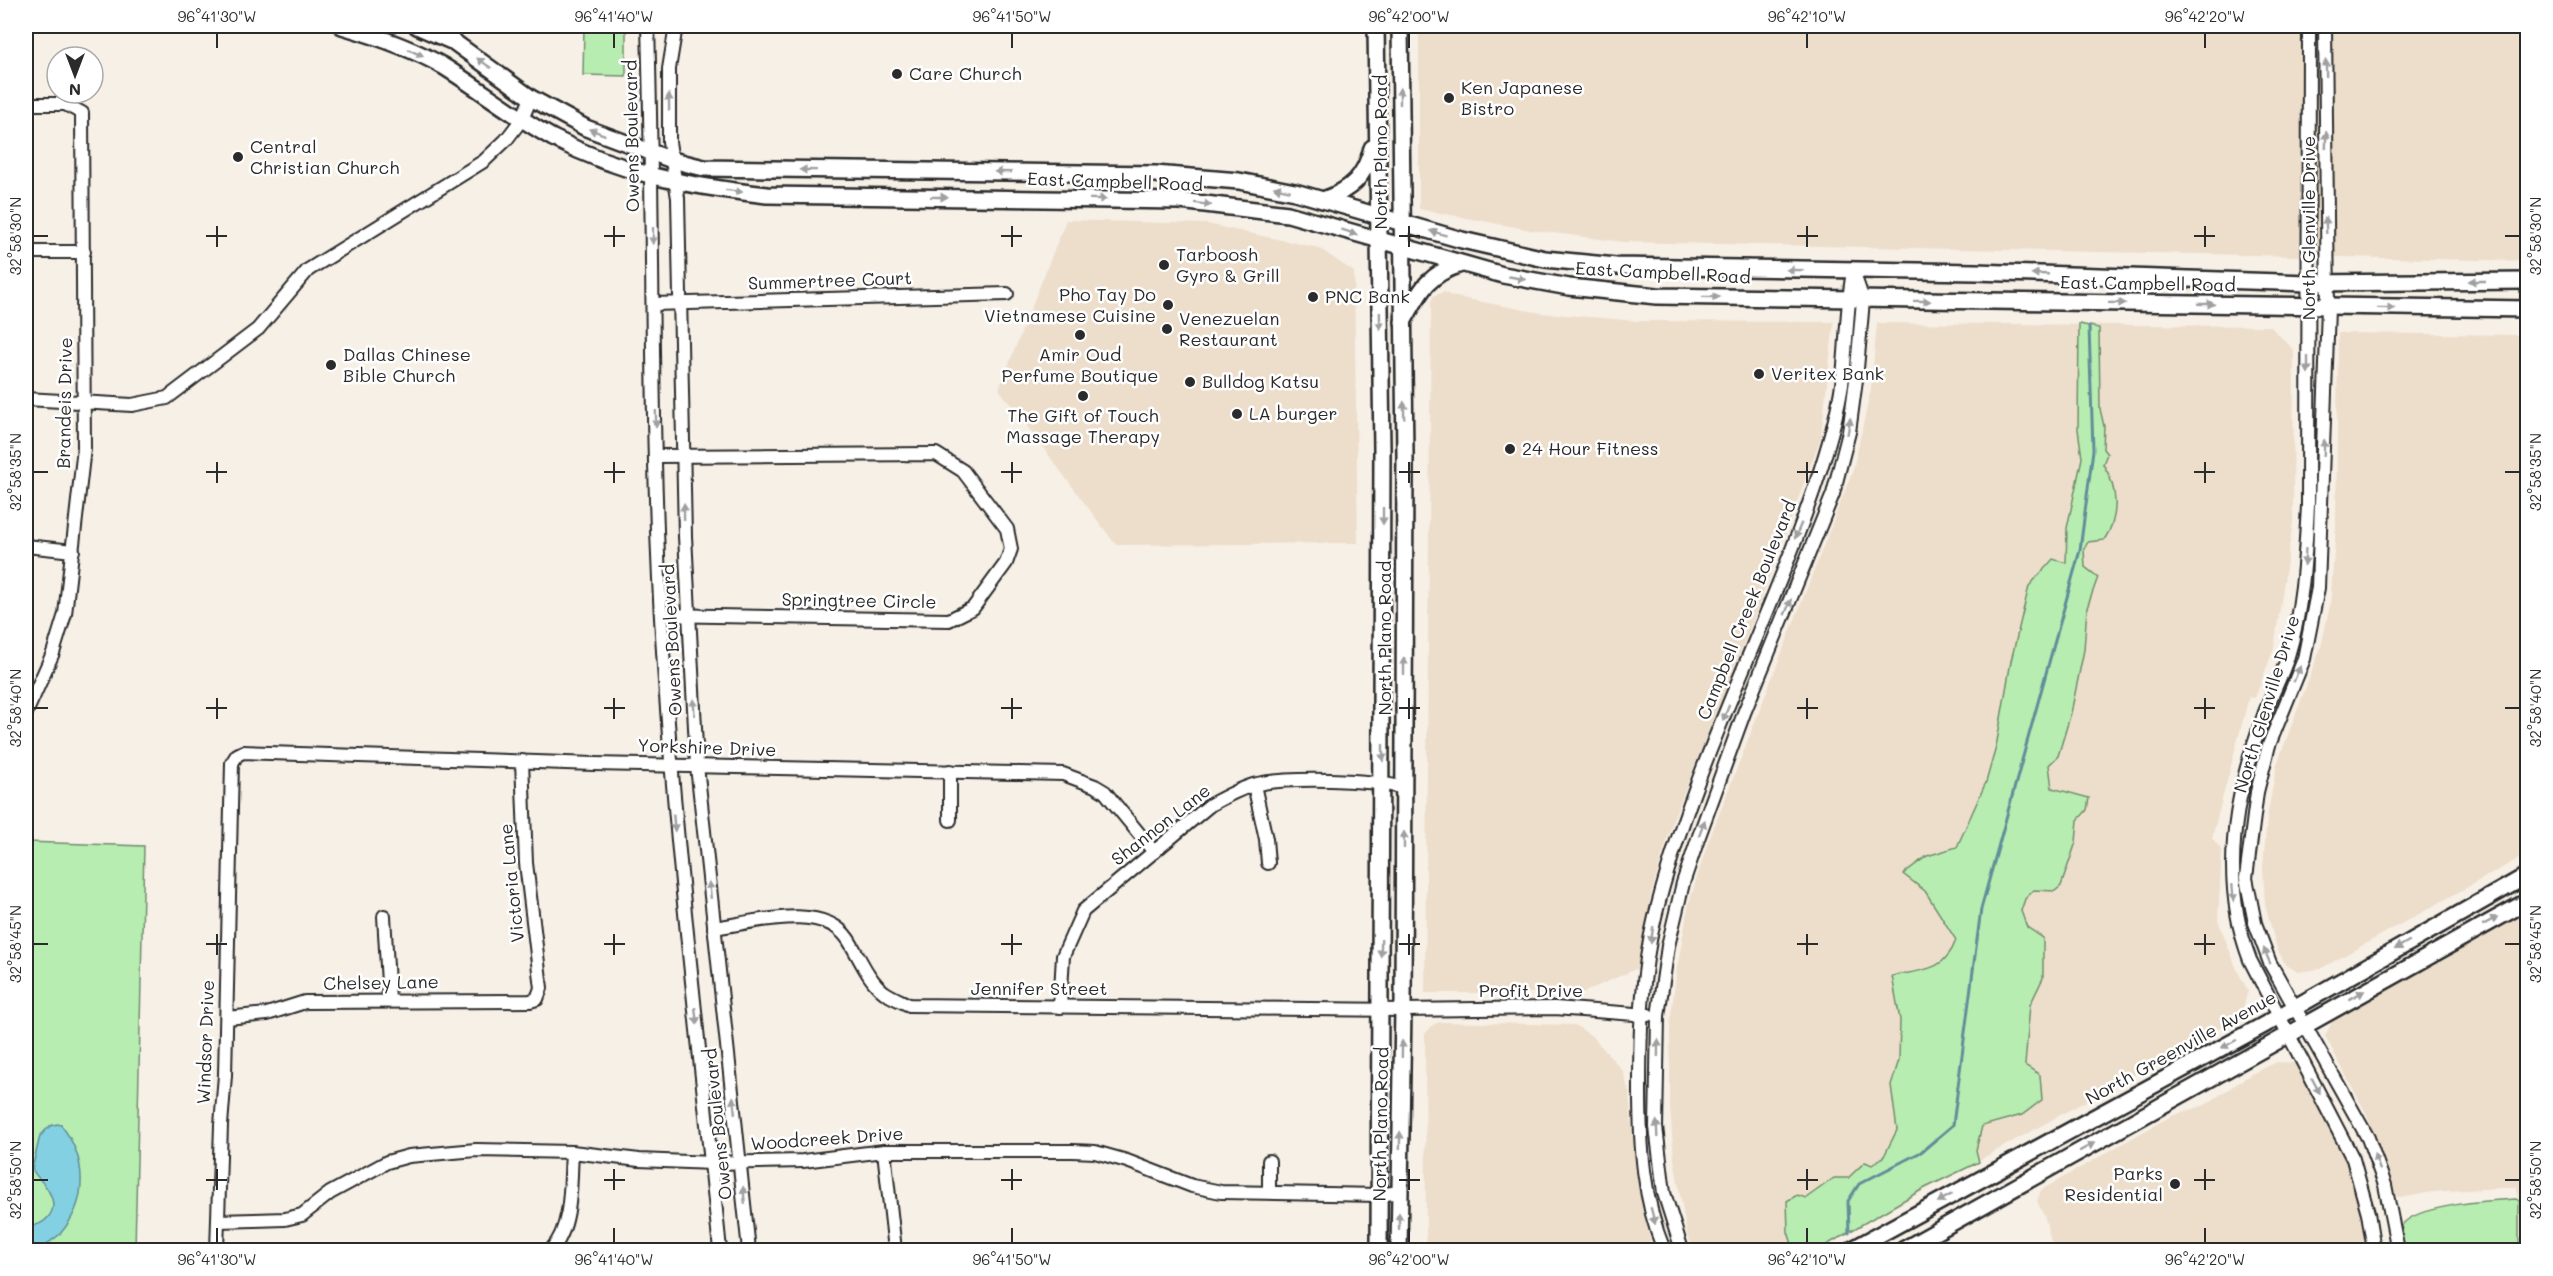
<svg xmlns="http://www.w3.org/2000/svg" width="2553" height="1276" font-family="Mali,sans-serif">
	<rect width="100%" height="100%" fill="#f7f0e7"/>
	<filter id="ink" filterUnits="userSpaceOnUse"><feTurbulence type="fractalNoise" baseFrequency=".0167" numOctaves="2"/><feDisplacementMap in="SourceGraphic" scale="12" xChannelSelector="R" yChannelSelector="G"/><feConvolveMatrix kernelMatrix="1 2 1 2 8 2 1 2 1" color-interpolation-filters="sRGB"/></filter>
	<g filter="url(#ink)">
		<!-- built -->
		<g fill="#eddecb">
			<path d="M1419 26H2527V261L1623 242 1530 230 1419 209Z"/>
			<path d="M1066 220 1207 224 1319 248 1354 272 1358 543 1116 545 999 389Z"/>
			<path d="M1444 292 1451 296 1541 313 1639 321 1834 322 1821 437 1756 613 1673 820 1651 894 1638 968 1582 993H1425L1431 302 1433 296Z"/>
			<path d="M1877 323 2270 326 2294 350 2293 522 2274 648 2255 698 2249 697 2212 838 2222 850 2218 920 2238 972 2248 991 2241 1015 1817 1250H1694L1687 1235 1674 1159 1670 1109V1022L1677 968 1689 903 1707 845 1853 470 1871 389Z"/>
			<path d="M2338 333 2527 335V854L2320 969 2298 972 2286 965 2277 949 2265 905 2263 867 2267 817 2277 764 2321 647 2330 605 2336 527Z"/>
			<path d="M2527 913V1250H2520L2517 1187 2432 1192 2401 1198 2395 1195 2366 1113 2325 1036 2332 1021Z"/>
			<path d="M1440 1022 1575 1025 1593 1037 1623 1071 1629 1092 1635 1164 1652 1250H1426L1425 1034 1434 1024Z"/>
			<path d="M2277 1062 2296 1063 2337 1138 2361 1202 2374 1250H2053L2045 1218 2037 1201 2041 1190 2171 1116 2205 1105 2251 1074Z"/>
		</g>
		<!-- green -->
		<g fill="#b7edb0" stroke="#718c6e" stroke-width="1.5">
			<path d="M584 26H626V76L583 75Z"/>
			<path d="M2079 324 2099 328 2100 409 2104 426 2103 449 2107 454 2103 464C2118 488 2120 517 2104 540L2088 542 2084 549 2085 567 2098 577 2087 608 2084 650 2071 713 2058 756 2049 765 2052 788 2089 798 2087 810 2078 820 2076 842 2061 886 2055 891 2034 890 2025 899 2021 911 2027 927 2043 938V978L2030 1005 2025 1065 2040 1075 2042 1100 2022 1115 1982 1126 1976 1150 1979 1162 1923 1189 1818 1250H1794L1788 1232 1787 1201 1797 1195 1806 1198 1834 1178H1848L1865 1162 1872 1165 1884 1156 1897 1130 1891 1085 1899 1060 1900 1020 1892 976C1922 970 1945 972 1956 940L1925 891 1903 874 1927 856 1957 847 1986 782 1996 747 2011 661 2029 586 2053 559 2066 563 2067 528 2082 458 2078 429Z"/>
			<path d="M26 842 144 846 135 1250H26Z"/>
			<path d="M2516 1199 2519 1201V1250H2403L2402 1225C2416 1205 2492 1200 2516 1199Z"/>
		</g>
		<!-- water -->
		<path fill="#83d0e2" stroke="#608e99" stroke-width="1.5" d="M57 1124 61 1125C87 1158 89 1201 60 1234 54 1240 47 1242 43 1250H26V1226C45 1227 60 1211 49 1192 45 1183 36 1177 32 1169L40 1136 50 1126Z"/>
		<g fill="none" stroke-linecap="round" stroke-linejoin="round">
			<!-- stream -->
			<path stroke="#608e99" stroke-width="3" d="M1849 1233 1848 1201 1859 1184 1921 1152 1953 1125 1981 909 2080 550 2093 450 2089 327"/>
			<defs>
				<g id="minor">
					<path d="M648 26C654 223 650 421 661 618 673 830 699 1040 720 1250"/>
					<path d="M676 26 669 69V142L678 198 685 536 697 766 749 1250"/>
					<path d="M2309 26 2308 506C2305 557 2303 607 2288 656 2282 676 2271 695 2264 715 2234 794 2219 880 2250 960L2353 1159 2368 1213 2374 1250"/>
					<path d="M2325 26 2328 308 2318 588 2304 659 2269 745 2257 792 2246 878 2255 923 2270 963 2368 1138 2385 1185 2398 1250"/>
					<path d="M26 104H65L82 113 84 448 65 614 53 653 26 713"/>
					<path d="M26 252H84"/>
					<path d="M653 304 1007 294"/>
					<path d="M2527 309 2528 272"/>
					<path d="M26 399 132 405 167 398 258 329 308 270 484 161 506 140 522 119 531 98"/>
					<path d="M657 456 936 454 963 471 1007 529 1011 549 1006 563 973 608 949 620 661 615"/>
					<path d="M26 546 73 551"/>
					<path d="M1254 785 1266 839 1268 863"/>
					<path d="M950 820V771"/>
					<path d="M384 916 389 1000"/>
					<path d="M714 928C751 923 823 901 848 939 859 956 868 980 884 992 891 997 901 1001 909 1005L1403 1010 1555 1008 1648 1015"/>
					<path d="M1060 1007 1063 956 1083 911 1210 805C1225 797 1240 788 1257 784 1292 777 1370 779 1404 788"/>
					<path d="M227 1018 267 1014 305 1002 530 1001 537 999 541 988 526 863 522 761"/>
					<path d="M884 1151 895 1250"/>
					<path d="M1269 1161V1192"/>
					<path d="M218 1221 285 1219 302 1215 330 1193 387 1162 409 1156 476 1150 572 1152 639 1160 712 1163 803 1161 884 1151H1073L1095 1152 1127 1161 1192 1186 1221 1192 1379 1195 1399 1192"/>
					<path d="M217 1250 221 1125 225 1075 232 763 237 755 243 752 594 764 1063 774 1095 786 1105 792 1154 852"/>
					<path d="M551 1250C573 1227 570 1182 572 1152"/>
					<path d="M1664 1250C1643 1200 1640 1144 1640 1090 1640 1033 1641 973 1655 917 1693 762 1772 620 1821 468 1830 440 1838 412 1842 384 1847 346 1846 309 1853 272"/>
					<path d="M1682 1250 1664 1193 1656 1127 1658 1016 1668 946 1683 883 1699 836 1744 713 1833 494 1849 432 1856 380 1863 300 1853 271"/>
				</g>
				<g id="major">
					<path d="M342 26C376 36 412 48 443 66 480 89 515 117 553 138 624 175 689 186 767 195L1180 201 1288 214 1503 275 1569 287 1657 296 2528 309"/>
					<path d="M417 26 454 42 531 98 586 128 672 160 704 168 1155 174 1239 181 1295 192 1462 240 1545 259 1616 266 1976 272 2308 283 2528 281"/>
					<path d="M1376 26 1382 449 1379 1250"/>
					<path d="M1323 200C1351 190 1365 177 1372 148"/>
					<path d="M1403 322C1420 292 1426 275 1461 264"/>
					<path d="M1399 1250 1403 1010 1405 455 1400 26"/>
					<path d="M1851 1250 2264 1025 2528 875"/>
					<path d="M1903 1250 2528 901"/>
				</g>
			</defs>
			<!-- minor casing -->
			<use href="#minor" stroke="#2b2b2b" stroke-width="16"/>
			<!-- major casing -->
			<use href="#major" stroke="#2b2b2b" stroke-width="20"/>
			<!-- minor -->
			<use href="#minor" stroke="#fff" stroke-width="12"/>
			<!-- major -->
			<use href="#major" stroke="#fff" stroke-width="15"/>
		</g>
		<!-- one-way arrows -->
		<defs><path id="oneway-solid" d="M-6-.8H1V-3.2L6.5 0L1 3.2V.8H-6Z" transform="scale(1.5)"/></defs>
		<g fill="#a0a0a0">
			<use href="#oneway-solid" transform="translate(416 53) rotate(25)"/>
			<use href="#oneway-solid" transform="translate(484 63) rotate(-145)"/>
			<use href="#oneway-solid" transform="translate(2326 68) rotate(-91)"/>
			<use href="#oneway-solid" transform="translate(1400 96) rotate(-90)"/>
			<use href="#oneway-solid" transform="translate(669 102) rotate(-91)"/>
			<use href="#oneway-solid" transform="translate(597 132) rotate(-160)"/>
			<use href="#oneway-solid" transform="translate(2326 140) rotate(-89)"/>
			<use href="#oneway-solid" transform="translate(808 170) rotate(-179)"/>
			<use href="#oneway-solid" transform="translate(1003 172) rotate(-179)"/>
			<use href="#oneway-solid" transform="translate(1282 189) rotate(-168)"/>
			<use href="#oneway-solid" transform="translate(734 191) rotate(7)"/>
			<use href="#oneway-solid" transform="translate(939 197) rotate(1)"/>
			<use href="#oneway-solid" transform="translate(1098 199) rotate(1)"/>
			<use href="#oneway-solid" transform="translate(1203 204) rotate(7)"/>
			<use href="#oneway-solid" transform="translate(2326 225) rotate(-92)"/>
			<use href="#oneway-solid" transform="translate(1349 232) rotate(19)"/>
			<use href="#oneway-solid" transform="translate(1438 233) rotate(-163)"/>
			<use href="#oneway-solid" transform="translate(653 236) rotate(90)"/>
			<use href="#oneway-solid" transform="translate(1795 270) rotate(-179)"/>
			<use href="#oneway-solid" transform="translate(2040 274) rotate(-178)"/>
			<use href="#oneway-solid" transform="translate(1517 278) rotate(11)"/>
			<use href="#oneway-solid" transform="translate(2477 281) rotate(180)"/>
			<use href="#oneway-solid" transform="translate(1711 297) rotate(1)"/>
			<use href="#oneway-solid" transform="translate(1922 301) rotate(1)"/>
			<use href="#oneway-solid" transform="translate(2117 303) rotate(1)"/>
			<use href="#oneway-solid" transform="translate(2206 304) rotate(1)"/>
			<use href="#oneway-solid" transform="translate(2386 308) rotate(1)"/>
			<use href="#oneway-solid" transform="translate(1380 321) rotate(89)"/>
			<use href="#oneway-solid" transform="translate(2308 365) rotate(90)"/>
			<use href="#oneway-solid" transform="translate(1404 410) rotate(-91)"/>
			<use href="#oneway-solid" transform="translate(656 419) rotate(89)"/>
			<use href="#oneway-solid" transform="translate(1849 426) rotate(-80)"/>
			<use href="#oneway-solid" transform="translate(2324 448) rotate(-88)"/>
			<use href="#oneway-solid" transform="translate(684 512) rotate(-91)"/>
			<use href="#oneway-solid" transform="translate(1383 516) rotate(90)"/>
			<use href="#oneway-solid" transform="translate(1798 531) rotate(113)"/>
			<use href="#oneway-solid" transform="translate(2305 557) rotate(93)"/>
			<use href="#oneway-solid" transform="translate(1788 607) rotate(-67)"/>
			<use href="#oneway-solid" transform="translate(1404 666) rotate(-90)"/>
			<use href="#oneway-solid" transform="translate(2297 674) rotate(-67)"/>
			<use href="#oneway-solid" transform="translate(694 707) rotate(-93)"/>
			<use href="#oneway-solid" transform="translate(1726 713) rotate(112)"/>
			<use href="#oneway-solid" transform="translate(1383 753) rotate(90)"/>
			<use href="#oneway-solid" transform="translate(674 823) rotate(85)"/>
			<use href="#oneway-solid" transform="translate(1702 828) rotate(-70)"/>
			<use href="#oneway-solid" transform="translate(1404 840) rotate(-90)"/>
			<use href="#oneway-solid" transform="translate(710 890) rotate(-96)"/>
			<use href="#oneway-solid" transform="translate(2233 893) rotate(85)"/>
			<use href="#oneway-solid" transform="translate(2490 921) rotate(-29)"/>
			<use href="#oneway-solid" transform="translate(1652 935) rotate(98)"/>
			<use href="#oneway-solid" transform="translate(2402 945) rotate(150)"/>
			<use href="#oneway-solid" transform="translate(1381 948) rotate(91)"/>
			<use href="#oneway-solid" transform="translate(2267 956) rotate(-113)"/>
			<use href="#oneway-solid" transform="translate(2357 995) rotate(-29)"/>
			<use href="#oneway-solid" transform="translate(696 1016) rotate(84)"/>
			<use href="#oneway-solid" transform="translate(2229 1044) rotate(152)"/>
			<use href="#oneway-solid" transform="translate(1658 1048) rotate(-89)"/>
			<use href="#oneway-solid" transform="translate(1402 1049) rotate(-89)"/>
			<use href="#oneway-solid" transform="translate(2316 1086) rotate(62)"/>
			<use href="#oneway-solid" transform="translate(734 1105) rotate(-96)"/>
			<use href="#oneway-solid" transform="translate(1657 1129) rotate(-92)"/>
			<use href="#oneway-solid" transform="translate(1400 1140) rotate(-89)"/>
			<use href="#oneway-solid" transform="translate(2087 1147) rotate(-29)"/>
			<use href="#oneway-solid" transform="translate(2377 1162) rotate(-110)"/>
			<use href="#oneway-solid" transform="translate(744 1195) rotate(-96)"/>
			<use href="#oneway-solid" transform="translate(1945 1198) rotate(151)"/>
			<use href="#oneway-solid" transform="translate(1653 1216) rotate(75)"/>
			<use href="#oneway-solid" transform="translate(1399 1221) rotate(-90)"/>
		</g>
	</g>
	<!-- ticks -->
	<path fill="none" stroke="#2b2b2b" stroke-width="2" d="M217 33V48M614 33V48M1012 33V48M1409 33V48M1807 33V48M2205 33V48M217 226V247M614 226V247M1012 226V247M1409 226V247M1807 226V247M2205 226V247M33 236H48M206 236H227M604 236H625M1001 236H1022M1399 236H1420M1797 236H1818M2194 236H2215M2505 236H2520M217 462V483M614 462V483M1012 462V483M1409 462V483M1807 462V483M2205 462V483M33 472H48M206 472H227M604 472H625M1001 472H1022M1399 472H1420M1797 472H1818M2194 472H2215M2505 472H2520M217 698V719M614 698V719M1012 698V719M1409 698V719M1807 698V719M2205 698V719M33 708H48M206 708H227M604 708H625M1001 708H1022M1399 708H1420M1797 708H1818M2194 708H2215M2505 708H2520M217 934V955M614 934V955M1012 934V955M1409 934V955M1807 934V955M2205 934V955M33 944H48M206 944H227M604 944H625M1001 944H1022M1399 944H1420M1797 944H1818M2194 944H2215M2505 944H2520M217 1169V1190M614 1169V1190M1012 1169V1190M1409 1169V1190M1807 1169V1190M2205 1169V1190M33 1180H48M206 1180H227M604 1180H625M1001 1180H1022M1399 1180H1420M1797 1180H1818M2194 1180H2215M2505 1180H2520M217 1228V1243M614 1228V1243M1012 1228V1243M1409 1228V1243M1807 1228V1243M2205 1228V1243"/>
	<!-- markers -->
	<g fill="#2b2b2b" stroke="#fff" stroke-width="2">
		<circle cx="897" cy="74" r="6"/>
		<circle cx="1449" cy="98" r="6"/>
		<circle cx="238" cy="157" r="6"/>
		<circle cx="1164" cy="265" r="6"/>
		<circle cx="1313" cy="297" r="6"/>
		<circle cx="1168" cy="305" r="6"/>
		<circle cx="1167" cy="329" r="6"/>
		<circle cx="1080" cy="335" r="6"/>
		<circle cx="331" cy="365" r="6"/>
		<circle cx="1759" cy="374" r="6"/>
		<circle cx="1190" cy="382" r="6"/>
		<circle cx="1083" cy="396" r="6"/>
		<circle cx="1237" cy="414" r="6"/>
		<circle cx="1510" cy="449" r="6"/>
		<circle cx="2175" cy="1184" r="6"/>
	</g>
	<g text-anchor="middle" stroke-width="5" stroke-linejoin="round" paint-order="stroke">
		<!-- poi labels -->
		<g font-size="18" fill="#2b2b2b" stroke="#fff" text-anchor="start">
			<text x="909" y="80">Care Church</text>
			<text x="1461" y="94">Ken Japanese<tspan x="1461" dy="21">Bistro</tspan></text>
			<text x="250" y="153">Central<tspan x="250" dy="21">Christian Church</tspan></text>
			<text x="1176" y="261">Tarboosh<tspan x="1176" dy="21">Gyro &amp; Grill</tspan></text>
			<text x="1156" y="301" text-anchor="end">Pho Tay Do<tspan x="1156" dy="21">Vietnamese Cuisine</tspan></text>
			<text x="1325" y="303">PNC Bank</text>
			<text x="1179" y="325">Venezuelan<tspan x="1179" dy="21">Restaurant</tspan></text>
			<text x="343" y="361">Dallas Chinese<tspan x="343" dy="21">Bible Church</tspan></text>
			<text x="1080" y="361" text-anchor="middle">Amir Oud<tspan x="1080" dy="21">Perfume Boutique</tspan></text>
			<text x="1771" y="380">Veritex Bank</text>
			<text x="1202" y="388">Bulldog Katsu</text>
			<text x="1249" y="420">LA burger</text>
			<text x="1083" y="422" text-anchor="middle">The Gift of Touch<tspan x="1083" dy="21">Massage Therapy</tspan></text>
			<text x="1522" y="455">24 Hour Fitness</text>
			<text x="2163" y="1180" text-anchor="end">Parks<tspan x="2163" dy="21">Residential</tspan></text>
		</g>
		<!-- street labels -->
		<g font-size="18" fill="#2b2b2b" stroke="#fff">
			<text transform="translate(632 136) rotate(-91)" y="6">Owens Boulevard</text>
			<text transform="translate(1381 152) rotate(-90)" y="6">North Plano Road</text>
			<text transform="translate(1115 182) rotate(2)" y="6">East Campbell Road</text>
			<text transform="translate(2309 228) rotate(-90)" y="6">North Glenville Drive</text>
			<text transform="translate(1663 273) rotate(3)" y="6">East Campbell Road</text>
			<text transform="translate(830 281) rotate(-2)" y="6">Summertree Court</text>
			<text transform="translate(2148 284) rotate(1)" y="6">East Campbell Road</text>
			<text transform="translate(65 403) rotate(-89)" y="6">Brandeis Drive</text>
			<text transform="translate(859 601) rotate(1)" y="6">Springtree Circle</text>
			<text transform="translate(1747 610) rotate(-68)" y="6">Campbell Creek Boulevard</text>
			<text transform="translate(1385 638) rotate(-90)" y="6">North Plano Road</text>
			<text transform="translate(672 640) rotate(-93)" y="6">Owens Boulevard</text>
			<text transform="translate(2267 704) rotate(-73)" y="6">North Glenville Drive</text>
			<text transform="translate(707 748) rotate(2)" y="6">Yorkshire Drive</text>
			<text transform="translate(1161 825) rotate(-38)" y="6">Shannon Lane</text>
			<text transform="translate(512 883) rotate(-96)" y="6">Victoria Lane</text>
			<text transform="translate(381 983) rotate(-1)" y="6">Chelsey Lane</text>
			<text x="1039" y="995">Jennifer Street</text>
			<text x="1531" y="997">Profit Drive</text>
			<text transform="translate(206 1042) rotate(-88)" y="6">Windsor Drive</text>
			<text transform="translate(2181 1048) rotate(-29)" y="6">North Greenville Avenue</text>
			<text transform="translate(718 1124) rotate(-96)" y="6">Owens Boulevard</text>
			<text transform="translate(1381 1124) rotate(-89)" y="6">North Plano Road</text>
			<text transform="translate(827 1139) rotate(-4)" y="6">Woodcreek Drive</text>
		</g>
	</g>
	<!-- margin -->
	<rect width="2553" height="1276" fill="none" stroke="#fff" stroke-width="66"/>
	<!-- north arrow -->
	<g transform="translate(75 75) rotate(180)"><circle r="28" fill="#ffffff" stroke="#aaaaaa" stroke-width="1.5"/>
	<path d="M0-4.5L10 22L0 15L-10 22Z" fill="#2b2b2b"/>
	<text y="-9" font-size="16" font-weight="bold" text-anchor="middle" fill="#2b2b2b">N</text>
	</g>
	<rect x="33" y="33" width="2487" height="1210" fill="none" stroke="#2b2b2b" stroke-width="2"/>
	<g font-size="15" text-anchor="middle" fill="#2b2b2b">
		<text x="217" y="22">96°41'30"W</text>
		<text x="614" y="22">96°41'40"W</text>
		<text x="1012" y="22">96°41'50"W</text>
		<text x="1409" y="22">96°42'00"W</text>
		<text x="1807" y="22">96°42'10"W</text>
		<text x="2205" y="22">96°42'20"W</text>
		<text transform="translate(2536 236) rotate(-90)" y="5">32°58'30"N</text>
		<text transform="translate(16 236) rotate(-90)" y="5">32°58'30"N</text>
		<text transform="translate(2536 472) rotate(-90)" y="5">32°58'35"N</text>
		<text transform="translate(16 472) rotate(-90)" y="5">32°58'35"N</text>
		<text transform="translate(2536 708) rotate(-90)" y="5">32°58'40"N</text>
		<text transform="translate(16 708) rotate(-90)" y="5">32°58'40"N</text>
		<text transform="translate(2536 944) rotate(-90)" y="5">32°58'45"N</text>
		<text transform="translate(16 944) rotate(-90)" y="5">32°58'45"N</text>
		<text transform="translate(2536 1180) rotate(-90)" y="5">32°58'50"N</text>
		<text transform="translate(16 1180) rotate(-90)" y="5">32°58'50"N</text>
		<text x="217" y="1265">96°41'30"W</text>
		<text x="614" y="1265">96°41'40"W</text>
		<text x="1012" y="1265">96°41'50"W</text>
		<text x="1409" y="1265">96°42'00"W</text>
		<text x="1807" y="1265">96°42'10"W</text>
		<text x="2205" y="1265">96°42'20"W</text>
	</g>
</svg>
